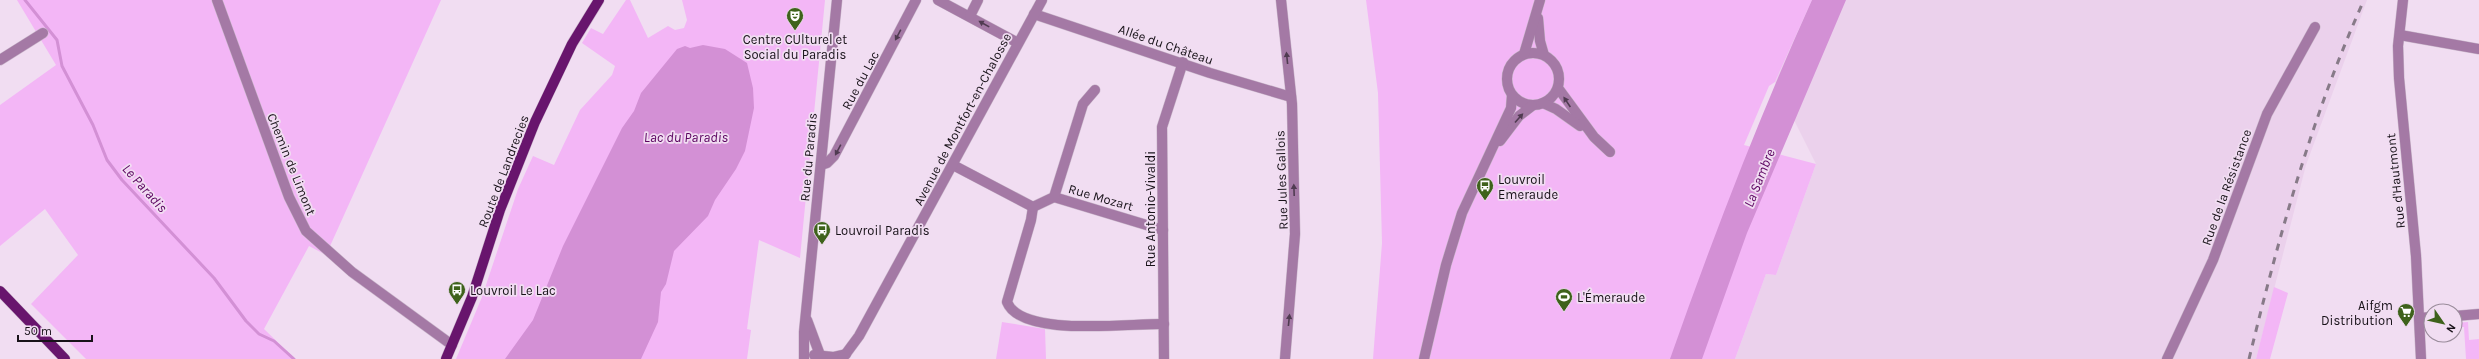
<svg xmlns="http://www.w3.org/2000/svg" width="2479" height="359" font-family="Karla,sans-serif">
	<rect width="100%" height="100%" fill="#f1ddf2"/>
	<!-- built -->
	<path fill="#ebd1ec" d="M1812 0H2367L2306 165 2256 359H1735L1766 274 1776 275 1816 164 1775 82Z"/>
	<!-- green -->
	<g fill="#f3b6f6">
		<path d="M17 0H441L326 255 309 246 264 329 295 359H86L31 304 78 255 45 209 0 246V105L56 65Z"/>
		<path d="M626 0H630L648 38 668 26 675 30 684 28 687 20 682 0H825L800 258 759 240 747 329 751 330 747 359H456L482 297 518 189 533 156 554 165 580 110 612 75 615 66 582 43 591 28 603 34Z"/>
		<path d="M1366 0H1812L1775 82 1769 86 1744 145 1816 164 1776 275 1766 274 1735 359H1373L1382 243 1378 93Z"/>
		<path d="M2274 287 2288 293 2270 359H2256Z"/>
		<path d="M1002 322 1045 329 1046 359H996Z"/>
		<path d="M2468 322 2469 340 2479 339V359H2466L2464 327H2456V323Z"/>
	</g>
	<!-- water -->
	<g fill="#d390d5">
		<path d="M1812 0H1846L1747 233 1702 359H1670C1713 237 1759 117 1812 0Z"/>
		<path d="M703 45 725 49 747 63 753 88 754 108 745 151 736 169 715 200 708 216 674 251 666 284 661 292 658 322 641 359H505L533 320 563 246 622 128 634 111 641 93 677 49 685 46 690 48Z"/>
	</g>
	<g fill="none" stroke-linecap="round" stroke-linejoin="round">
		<!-- stream -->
		<path stroke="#d390d5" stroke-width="3" d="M25 0 57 40 62 66 93 125 107 160 122 180 214 278 246 321 259 334 274 341 294 359"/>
		<defs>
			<g id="minor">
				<path d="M217 0 289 197 306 231 352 272 452 345"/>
				<path d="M938 0 1018 43"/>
				<path d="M1281 0 1292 104 1295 234 1285 359"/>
				<path d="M2403 0 2398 46 2399 78 2416 256 2421 359"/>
				<path d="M1034 14 1210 73 1291 97"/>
				<path d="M970 16 978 0"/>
				<path d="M1538 18 1540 41 1544 55"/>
				<path d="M2400 35 2479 49"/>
				<circle cx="1533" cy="79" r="26"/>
				<path d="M1524 54 1540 0"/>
				<path d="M0 60 43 33"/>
				<path d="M1558 88 1594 137 1610 152"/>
				<path d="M1543 103 1556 109 1580 126"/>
				<path d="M1500 141 1519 116 1532 106"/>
				<path d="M821 165 827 163 834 156 916 0"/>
				<path d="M953 165 1033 207"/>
				<path d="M1054 197 1163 230"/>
				<path d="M1033 207 1031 220 1007 302C1021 338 1130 323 1164 324"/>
				<path d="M1033 207 1054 197 1083 104 1095 90"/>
				<path d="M2455 316 2479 314"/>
				<path d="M2420 318 2431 317"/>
				<path d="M807 320 820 355"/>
				<path d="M814 355 833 357 846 354"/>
				<path d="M804 359V332L837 0"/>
				<path d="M842 359 859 336 1042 0"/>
				<path d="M1164 359 1162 127 1183 62"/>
				<path d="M1424 359 1446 265 1462 213 1511 108 1512 95"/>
				<path d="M2167 359 2213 260 2267 114 2315 27"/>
			</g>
			<g id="major">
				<path d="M0 291 65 359"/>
				<path d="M446 359 472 297 500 210 535 122 572 44 599 0"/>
			</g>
		</defs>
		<!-- minor casing -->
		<use href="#minor" stroke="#cab8cb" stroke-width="11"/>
		<!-- major casing -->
		<use href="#major" stroke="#cab8cb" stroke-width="11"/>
		<!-- minor -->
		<use href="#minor" stroke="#a479a5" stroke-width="10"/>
		<!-- major -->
		<use href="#major" stroke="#68156d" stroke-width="10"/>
		<!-- rail -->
		<path stroke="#877a88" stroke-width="3" stroke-dasharray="7 7" stroke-linecap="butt" d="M2249 359C2279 236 2312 115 2364 0"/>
	</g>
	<!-- one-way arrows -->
	<defs><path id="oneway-solid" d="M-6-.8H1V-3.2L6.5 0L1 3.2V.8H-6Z"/></defs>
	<g fill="#503b51">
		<use href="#oneway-solid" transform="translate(984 24) rotate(-151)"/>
		<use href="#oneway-solid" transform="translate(898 35) rotate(118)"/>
		<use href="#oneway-solid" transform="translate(1287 58) rotate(-96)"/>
		<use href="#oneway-solid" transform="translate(1567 102) rotate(-124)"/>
		<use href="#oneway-solid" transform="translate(1519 118) rotate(-48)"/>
		<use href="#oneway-solid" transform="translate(838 150) rotate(118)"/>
		<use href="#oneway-solid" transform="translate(1294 190) rotate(-92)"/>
		<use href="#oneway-solid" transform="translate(1289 320) rotate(-84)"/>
	</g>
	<!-- icons -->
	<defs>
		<symbol id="theatre-pin" viewBox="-11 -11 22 30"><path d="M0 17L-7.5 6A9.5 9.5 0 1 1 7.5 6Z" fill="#3e621b" stroke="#f1ddf2"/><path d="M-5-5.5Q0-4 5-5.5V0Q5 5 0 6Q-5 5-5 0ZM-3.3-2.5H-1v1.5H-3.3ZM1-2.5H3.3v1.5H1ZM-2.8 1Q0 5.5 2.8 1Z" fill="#fff"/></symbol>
		<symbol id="bus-pin" viewBox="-11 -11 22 30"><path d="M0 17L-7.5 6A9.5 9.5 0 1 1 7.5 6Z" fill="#3e621b" stroke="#f1ddf2"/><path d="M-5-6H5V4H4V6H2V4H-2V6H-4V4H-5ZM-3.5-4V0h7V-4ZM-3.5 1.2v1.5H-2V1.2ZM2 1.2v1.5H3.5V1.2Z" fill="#fff"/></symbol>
		<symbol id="stadium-pin" viewBox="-11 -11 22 30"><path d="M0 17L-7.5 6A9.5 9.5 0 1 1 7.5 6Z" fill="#3e621b" stroke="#f1ddf2"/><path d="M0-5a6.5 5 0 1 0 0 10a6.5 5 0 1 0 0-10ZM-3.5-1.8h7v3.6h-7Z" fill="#fff"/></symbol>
		<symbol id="supermarket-pin" viewBox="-11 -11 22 30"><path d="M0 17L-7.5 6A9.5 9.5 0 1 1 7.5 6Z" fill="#3e621b" stroke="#f1ddf2"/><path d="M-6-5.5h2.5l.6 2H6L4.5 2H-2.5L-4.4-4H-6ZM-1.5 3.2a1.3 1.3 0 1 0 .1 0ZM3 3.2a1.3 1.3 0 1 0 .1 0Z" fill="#fff"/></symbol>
	</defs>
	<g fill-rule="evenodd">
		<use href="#theatre-pin" x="785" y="6" width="20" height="27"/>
		<use href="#bus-pin" x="1475" y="176" width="20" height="27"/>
		<use href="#bus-pin" x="812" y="220" width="20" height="27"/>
		<use href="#bus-pin" x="447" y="280" width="20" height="27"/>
		<use href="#stadium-pin" x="1554" y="287" width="20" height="27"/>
		<use href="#supermarket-pin" x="2396" y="302" width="20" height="27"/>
	</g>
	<g text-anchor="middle" stroke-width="3.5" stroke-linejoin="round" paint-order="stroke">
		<!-- poi labels -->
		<g font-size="13" fill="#181219" stroke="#f1ddf2" text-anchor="start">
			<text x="795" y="44" text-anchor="middle">Centre CUlturel et<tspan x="795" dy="15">Social du Paradis</tspan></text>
			<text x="1498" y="184">Louvroil<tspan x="1498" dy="15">Emeraude</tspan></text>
			<text x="835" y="235">Louvroil Paradis</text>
			<text x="470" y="295">Louvroil Le Lac</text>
			<text x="1577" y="302">L'Émeraude</text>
			<text x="2393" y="310" text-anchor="end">Aifgm<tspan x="2393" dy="15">Distribution</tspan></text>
		</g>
		<!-- street labels -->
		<g font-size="13" fill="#181219" stroke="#f1ddf2">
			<text transform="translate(1166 44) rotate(19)" y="5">Allée du Château</text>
			<text transform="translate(860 80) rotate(-62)" y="5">Rue du Lac</text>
			<text transform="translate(962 119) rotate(-62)" y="5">Avenue de Montfort-en-Chalosse</text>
			<text transform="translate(808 157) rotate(-85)" y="5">Rue du Paradis</text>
			<text transform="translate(292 164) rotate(68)" y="5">Chemin de Limont</text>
			<text transform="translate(503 171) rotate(-69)" y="5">Route de Landrecies</text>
			<text transform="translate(1281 180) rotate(-92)" y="5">Rue Jules Gallois</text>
			<text transform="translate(2395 181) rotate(-96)" y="5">Rue d'Hautmont</text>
			<text transform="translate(2226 187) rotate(-70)" y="5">Rue de la Résistance</text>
			<text transform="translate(1101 197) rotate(16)" y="5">Rue Mozart</text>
			<text transform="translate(1150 209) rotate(-90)" y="5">Rue Antonio-Vivaldi</text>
		</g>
		<!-- water labels -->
		<g font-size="14" font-style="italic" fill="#5a035f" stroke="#f1ddf2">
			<text x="686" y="142">Lac du Paradis</text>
			<text transform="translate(1759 178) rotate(-68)" y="5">La Sambre</text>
			<text transform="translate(145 188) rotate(48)" y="5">Le Paradis</text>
		</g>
	</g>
	<!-- north arrow -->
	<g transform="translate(2443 323) rotate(124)"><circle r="19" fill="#f1ddf2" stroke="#9a8c9b"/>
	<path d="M0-3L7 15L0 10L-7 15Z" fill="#3e621b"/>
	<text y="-6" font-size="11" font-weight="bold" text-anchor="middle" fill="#181219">N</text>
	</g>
	<!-- scale -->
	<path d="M18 335v6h74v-6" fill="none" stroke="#181219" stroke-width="2"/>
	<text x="24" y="335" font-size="12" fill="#181219" stroke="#f1ddf2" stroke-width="3" paint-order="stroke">50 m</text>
</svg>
